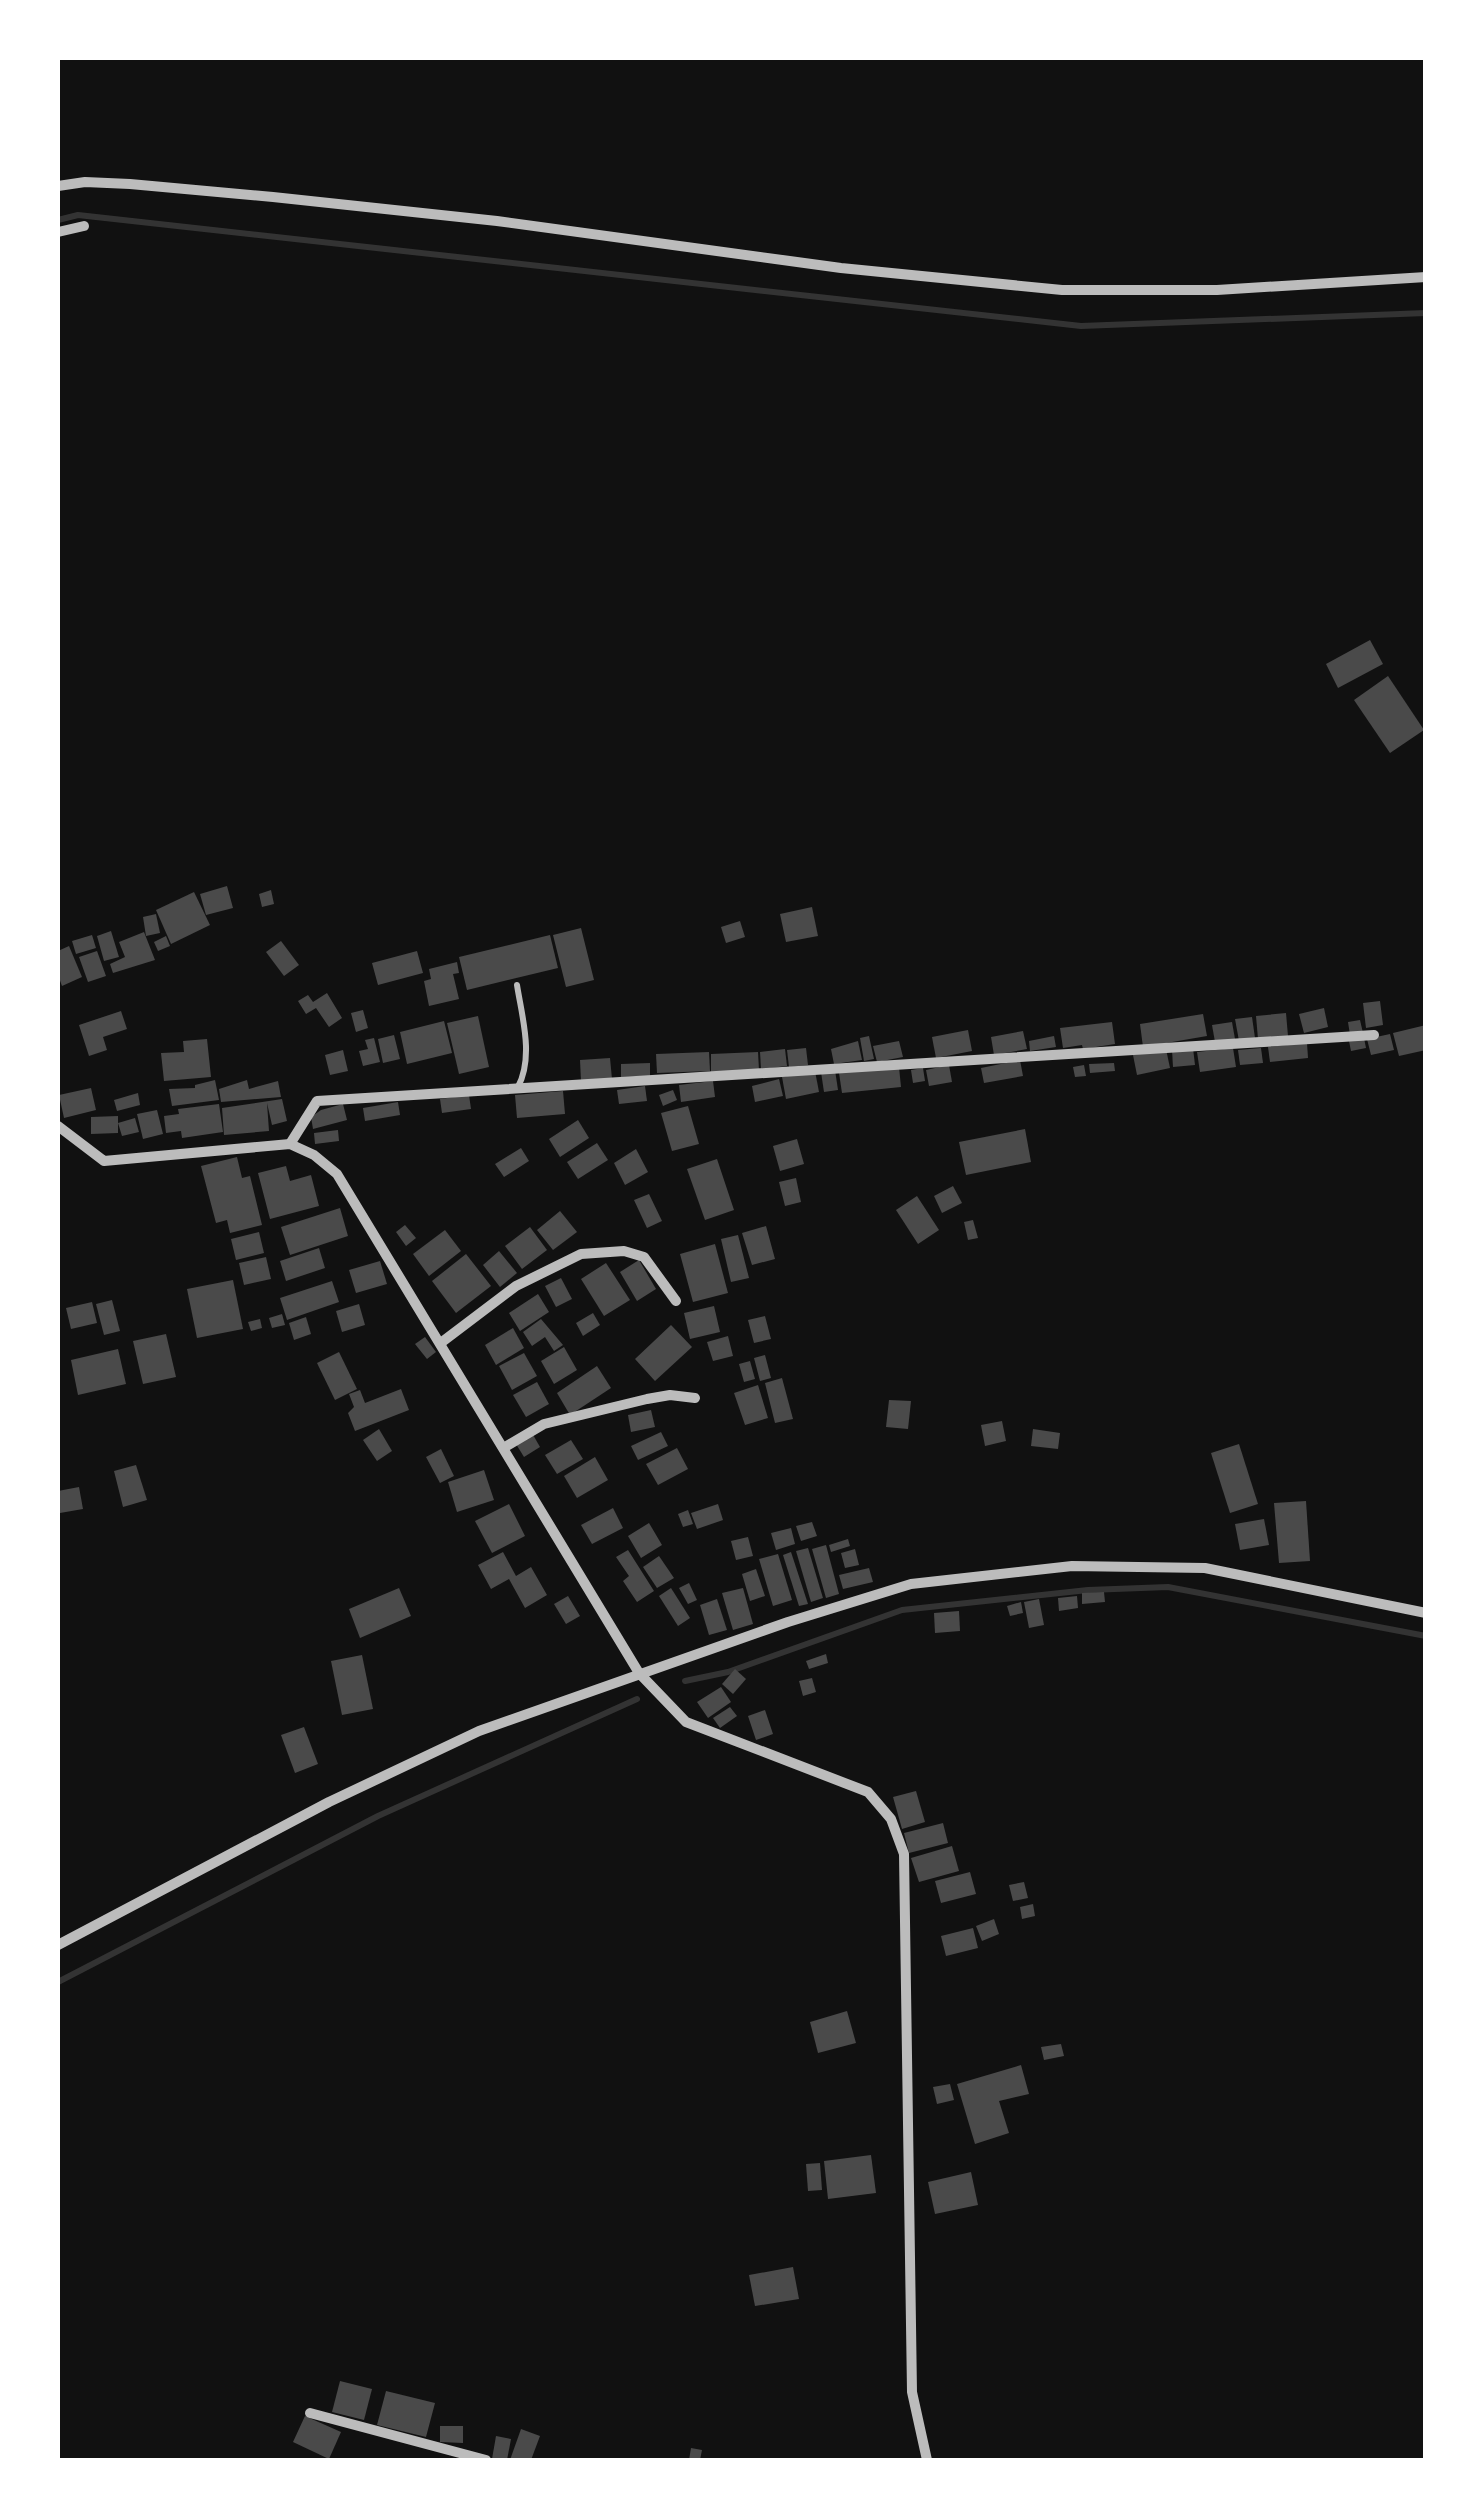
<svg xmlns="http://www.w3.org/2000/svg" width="1483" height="2518" font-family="Helvetica,sans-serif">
	<rect width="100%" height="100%" fill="#111"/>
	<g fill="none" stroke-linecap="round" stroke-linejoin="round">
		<!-- stream -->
		<g stroke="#333" stroke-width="6">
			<path d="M58 220 78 215 1081 326 1426 313"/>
			<path d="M685 1681 728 1672 902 1610 1088 1590 1168 1587 1426 1636"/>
			<path d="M58 1982 378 1816 637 1699"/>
		</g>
	</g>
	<!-- building -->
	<g fill="#4a4a4a">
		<path d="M1370 640 1383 664 1338 688 1326 664Z"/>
		<path d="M1388 676 1424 730 1390 753 1354 700Z"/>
		<path d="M227 886 233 908 206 915 200 894Z"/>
		<path d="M271 890 274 904 262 907 259 894Z"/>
		<path d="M194 892 210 925 171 944 156 910Z"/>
		<path d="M812 907 818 936 786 942 780 914Z"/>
		<path d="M156 914 160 933 146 936 143 917Z"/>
		<path d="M740 921 745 937 726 943 721 927Z"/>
		<path d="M581 928 594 980 566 987 553 935Z"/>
		<path d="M111 931 119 957 104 961 97 936Z"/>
		<path d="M144 932 155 960 113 973 110 964 125 957 119 942Z"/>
		<path d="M92 935 96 948 76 954 72 941Z"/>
		<path d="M550 935 558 968 467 990 459 957Z"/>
		<path d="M166 936 170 946 158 951 154 942Z"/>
		<path d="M281 941 299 965 284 976 266 952Z"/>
		<path d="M69 946 82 977 62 986 58 975V951Z"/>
		<path d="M97 951 106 976 88 982 79 957Z"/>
		<path d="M417 951 423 973 378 985 372 963Z"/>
		<path d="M457 962 459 973 453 974 459 999 429 1006 424 981 431 979 429 969Z"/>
		<path d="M327 993 342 1018 329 1027 316 1008 306 1014 298 1001 308 995 313 1002Z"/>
		<path d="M1380 1001 1383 1025 1366 1028 1363 1003Z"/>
		<path d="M1324 1008 1328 1027 1304 1033 1299 1014Z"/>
		<path d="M363 1010 368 1028 356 1032 351 1013Z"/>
		<path d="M121 1011 127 1029 103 1037 107 1050 89 1056 79 1025Z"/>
		<path d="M1286 1013 1288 1036 1258 1039 1256 1016Z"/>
		<path d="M1203 1014 1207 1036 1143 1047 1140 1024Z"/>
		<path d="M478 1016 489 1067 459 1074 447 1023Z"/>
		<path d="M1252 1017 1255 1038 1239 1041 1235 1019Z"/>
		<path d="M1360 1020 1363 1033 1350 1035 1348 1022Z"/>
		<path d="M444 1021 452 1053 407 1064 400 1032Z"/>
		<path d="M1112 1022 1115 1044 1083 1049 1082 1045 1063 1048 1060 1028Z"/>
		<path d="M1232 1022 1235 1039 1215 1042 1212 1025Z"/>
		<path d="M1426 1025V1050L1399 1056 1393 1033Z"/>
		<path d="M968 1030 972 1051 936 1058 932 1037Z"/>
		<path d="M1023 1031 1027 1049 994 1055 991 1037Z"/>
		<path d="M1390 1034 1394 1050 1371 1055 1367 1039Z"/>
		<path d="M394 1035 400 1059 383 1063 378 1039Z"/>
		<path d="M869 1036 874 1059 864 1061 860 1038Z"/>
		<path d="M1054 1036 1056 1047 1030 1051 1029 1041Z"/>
		<path d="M374 1038 380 1062 363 1066 359 1051 368 1049 365 1040Z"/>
		<path d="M1364 1038 1366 1048 1351 1051 1349 1041Z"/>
		<path d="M207 1039 211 1077 164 1081 161 1053 184 1052 183 1041Z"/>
		<path d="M858 1041 862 1060 834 1064 831 1049Z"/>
		<path d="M899 1041 903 1057 877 1062 873 1046Z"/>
		<path d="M1307 1043 1308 1058 1270 1062 1268 1047Z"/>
		<path d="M806 1048 808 1065 789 1067 787 1050Z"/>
		<path d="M1193 1048 1195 1065 1173 1067 1172 1050Z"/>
		<path d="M1233 1048 1236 1067 1200 1072 1197 1052Z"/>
		<path d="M1261 1048 1263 1063 1240 1065 1238 1050Z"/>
		<path d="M785 1049 787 1066 761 1069 760 1052Z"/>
		<path d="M1166 1049 1170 1068 1137 1075 1133 1055Z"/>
		<path d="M343 1050 348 1071 330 1075 325 1055Z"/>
		<path d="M709 1052 710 1071 657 1073 656 1054Z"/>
		<path d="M758 1052 759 1070 711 1072V1054Z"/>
		<path d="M610 1058 612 1079 581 1081 580 1060Z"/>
		<path d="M1020 1060 1023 1076 984 1083 981 1068Z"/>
		<path d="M650 1063V1076L621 1077V1064Z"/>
		<path d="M1114 1063 1115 1071 1090 1073 1089 1064Z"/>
		<path d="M949 1065 952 1082 929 1086 926 1070Z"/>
		<path d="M1084 1065 1086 1076 1075 1077 1073 1067Z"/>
		<path d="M899 1067 901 1087 842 1093 839 1073Z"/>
		<path d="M923 1068 925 1081 913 1083 911 1070Z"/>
		<path d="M835 1070 838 1090 824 1092 821 1072Z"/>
		<path d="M815 1071 819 1092 786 1099 782 1077Z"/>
		<path d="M779 1079 783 1096 755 1102 752 1086Z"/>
		<path d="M215 1080 219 1100 172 1106 169 1089 195 1088V1085Z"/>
		<path d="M247 1080 249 1089 278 1081 281 1097 221 1102 219 1089Z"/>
		<path d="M713 1081 715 1097 681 1102 679 1085Z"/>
		<path d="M645 1086 647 1101 619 1104 617 1090Z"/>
		<path d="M91 1088 96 1110 64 1118 59 1095Z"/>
		<path d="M673 1090 677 1100 663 1106 659 1095Z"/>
		<path d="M563 1091 565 1114 517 1118 515 1095Z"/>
		<path d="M138 1093 140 1105 117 1111 114 1100Z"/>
		<path d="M469 1095 471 1109 442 1113 440 1099Z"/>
		<path d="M282 1099 287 1121 272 1125 267 1103 269 1131 224 1135 222 1108Z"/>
		<path d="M398 1102 400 1115 365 1121 363 1108Z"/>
		<path d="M219 1104 223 1132 182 1138 181 1131 166 1133 164 1116 179 1114 178 1109Z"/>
		<path d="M343 1104 347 1120 313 1129 311 1117 321 1110Z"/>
		<path d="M688 1106 699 1144 672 1151 661 1113Z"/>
		<path d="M157 1110 163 1134 143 1139 137 1114Z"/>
		<path d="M118 1116V1133L91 1134V1117Z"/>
		<path d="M135 1118 139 1132 122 1136 118 1123Z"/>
		<path d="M578 1120 589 1138 560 1157 549 1139Z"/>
		<path d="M1025 1129 1031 1162 966 1175 959 1142Z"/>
		<path d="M338 1130 339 1141 315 1144 314 1133Z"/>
		<path d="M797 1139 804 1164 780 1171 773 1146Z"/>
		<path d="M597 1143 608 1160 578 1179 567 1162Z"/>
		<path d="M521 1148 529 1161 504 1177 495 1164Z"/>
		<path d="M636 1149 648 1172 625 1185 614 1163Z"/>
		<path d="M237 1157 242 1178 250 1176 262 1225 230 1233 227 1220 216 1223 201 1166Z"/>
		<path d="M717 1159 734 1210 705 1220 687 1169Z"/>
		<path d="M286 1166 290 1181 311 1175 319 1206 270 1219 258 1173Z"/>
		<path d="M796 1178 801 1202 785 1206 779 1182Z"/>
		<path d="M953 1186 962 1203 942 1213 934 1196Z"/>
		<path d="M649 1194 662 1221 647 1228 634 1200Z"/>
		<path d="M917 1196 939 1230 918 1244 896 1210Z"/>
		<path d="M340 1208 348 1236 290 1255 281 1227Z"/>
		<path d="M560 1211 577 1232 553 1250 537 1230Z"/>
		<path d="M973 1220 978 1238 968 1240 964 1222Z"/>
		<path d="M405 1225 416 1238 406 1246 396 1232Z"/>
		<path d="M766 1226 775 1259 752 1265 742 1233Z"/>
		<path d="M530 1227 547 1250 522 1269 505 1246Z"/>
		<path d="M445 1230 461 1251 429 1276 413 1254Z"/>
		<path d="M259 1232 264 1253 236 1260 231 1239Z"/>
		<path d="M738 1235 749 1278 731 1282 721 1239Z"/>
		<path d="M715 1244 728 1293 693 1302 680 1254Z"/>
		<path d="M319 1248 325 1268 286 1281 280 1261Z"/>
		<path d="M499 1251 517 1273 500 1287 483 1265Z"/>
		<path d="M466 1254 491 1286 456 1313 432 1281Z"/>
		<path d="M266 1257 271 1279 244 1285 239 1263Z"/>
		<path d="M639 1260 656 1289 637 1301 620 1272Z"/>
		<path d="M380 1261 387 1284 356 1293 349 1270Z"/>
		<path d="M606 1263 630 1300 604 1316 581 1279Z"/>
		<path d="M561 1278 572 1299 556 1307 545 1286Z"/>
		<path d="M233 1280 243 1329 197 1338 187 1289Z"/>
		<path d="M332 1281 339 1302 287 1320 280 1298Z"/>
		<path d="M538 1294 549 1312 520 1331 509 1313Z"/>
		<path d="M112 1300 120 1331 104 1335 96 1304Z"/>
		<path d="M92 1302 97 1323 71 1329 66 1308Z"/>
		<path d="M359 1304 365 1325 342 1332 336 1311Z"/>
		<path d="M714 1306 720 1332 690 1339 684 1313Z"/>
		<path d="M593 1313 600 1325 583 1336 576 1323Z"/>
		<path d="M282 1314 285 1325 272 1328 269 1318Z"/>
		<path d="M765 1316 771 1339 754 1343 748 1320Z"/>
		<path d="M306 1317 311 1334 294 1340 289 1323Z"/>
		<path d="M260 1319 262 1328 251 1331 248 1322Z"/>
		<path d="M541 1319 563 1345 554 1351 545 1337 532 1346 523 1332Z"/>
		<path d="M671 1325 692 1347 655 1381 635 1359Z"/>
		<path d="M513 1328 524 1348 496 1365 485 1345Z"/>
		<path d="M166 1334 176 1377 143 1384 133 1341Z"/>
		<path d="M728 1336 733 1356 713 1361 707 1342Z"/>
		<path d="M425 1337 436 1352 427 1359 415 1344Z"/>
		<path d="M564 1347 577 1370 554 1384 541 1361Z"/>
		<path d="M118 1349 126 1384 78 1395 71 1360Z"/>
		<path d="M339 1352 357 1389 335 1400 317 1363Z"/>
		<path d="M524 1353 537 1376 512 1390 499 1366Z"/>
		<path d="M765 1355 771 1378 760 1381 754 1358Z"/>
		<path d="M750 1361 755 1379 744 1382 739 1364Z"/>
		<path d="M597 1366 611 1388 570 1415 557 1393Z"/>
		<path d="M782 1378 793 1419 775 1423 765 1383Z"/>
		<path d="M537 1382 549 1404 526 1417 513 1395Z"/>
		<path d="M758 1385 768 1418 745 1425 734 1393Z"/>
		<path d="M401 1389 409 1410 355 1431 348 1413 354 1407 349 1394 360 1390 365 1403Z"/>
		<path d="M889 1400 911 1401 908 1429 886 1427Z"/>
		<path d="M651 1410 655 1427 631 1432 628 1415Z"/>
		<path d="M1002 1421 1006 1441 985 1446 981 1425Z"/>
		<path d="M379 1429 392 1451 377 1461 363 1440Z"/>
		<path d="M1033 1429 1060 1433 1058 1449 1031 1446Z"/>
		<path d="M661 1432 668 1446 638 1460 631 1446Z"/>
		<path d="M532 1433 540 1447 524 1457 516 1444Z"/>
		<path d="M571 1440 583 1459 557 1474 545 1455Z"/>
		<path d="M1239 1444 1258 1504 1230 1513 1211 1453Z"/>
		<path d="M677 1448 688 1469 658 1485 646 1464Z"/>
		<path d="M441 1449 454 1476 440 1483 426 1457Z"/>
		<path d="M595 1457 608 1480 577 1498 564 1476Z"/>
		<path d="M136 1465 147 1500 123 1507 114 1471Z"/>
		<path d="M484 1470 494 1500 457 1512 448 1482Z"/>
		<path d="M79 1487 83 1509 60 1513 58 1491Z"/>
		<path d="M1306 1501 1310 1561 1279 1563 1274 1503Z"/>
		<path d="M509 1504 525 1536 492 1553 475 1521Z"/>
		<path d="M718 1504 723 1520 697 1529 691 1513Z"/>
		<path d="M613 1508 623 1528 592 1544 581 1525Z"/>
		<path d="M688 1510 693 1524 683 1527 678 1514Z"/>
		<path d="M1264 1519 1269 1545 1240 1550 1235 1524Z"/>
		<path d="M812 1522 817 1536 801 1541 796 1526Z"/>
		<path d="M649 1523 662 1545 641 1558 628 1536Z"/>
		<path d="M791 1528 795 1544 776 1550 771 1533Z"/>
		<path d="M748 1537 753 1556 736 1560 731 1541Z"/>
		<path d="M848 1539 850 1546 831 1552 829 1545Z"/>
		<path d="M826 1545 839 1594 826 1598 812 1549Z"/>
		<path d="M808 1548 823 1598 811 1602 796 1551Z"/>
		<path d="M855 1549 859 1565 845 1568 841 1553Z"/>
		<path d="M628 1550 654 1591 637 1602 623 1581 629 1576 616 1557Z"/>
		<path d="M503 1552 516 1576 531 1567 547 1595 525 1608 509 1579 491 1589 478 1565Z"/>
		<path d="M791 1552 808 1604 799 1606 783 1555Z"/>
		<path d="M778 1554 792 1600 773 1606 759 1559Z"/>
		<path d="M659 1556 674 1578 657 1588 643 1567Z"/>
		<path d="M869 1568 873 1582 843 1589 839 1575Z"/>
		<path d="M756 1569 765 1596 750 1601 742 1574Z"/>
		<path d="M689 1583 697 1600 688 1604 679 1588Z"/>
		<path d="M399 1588 411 1616 360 1638 349 1609Z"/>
		<path d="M671 1588 690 1618 678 1626 659 1596Z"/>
		<path d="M743 1588 753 1624 733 1630 722 1593Z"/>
		<path d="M1104 1592 1105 1602 1082 1604V1593Z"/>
		<path d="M568 1596 580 1616 566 1624 554 1604Z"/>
		<path d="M1077 1596 1078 1608 1059 1611 1058 1598Z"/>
		<path d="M717 1599 727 1630 709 1635 700 1605Z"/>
		<path d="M1039 1599 1044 1625 1029 1628 1024 1602Z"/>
		<path d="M1021 1602 1023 1613 1010 1616 1007 1606Z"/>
		<path d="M959 1611 960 1631 935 1633 934 1613Z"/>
		<path d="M826 1654 828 1663 809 1669 806 1661Z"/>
		<path d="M362 1655 373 1709 342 1715 331 1661Z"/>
		<path d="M735 1669 746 1679 733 1694 722 1684Z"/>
		<path d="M812 1678 816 1692 803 1696 799 1681Z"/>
		<path d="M721 1687 731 1702 708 1718 697 1702Z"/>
		<path d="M730 1707 737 1716 720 1728 713 1718Z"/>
		<path d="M765 1710 773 1734 756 1740 748 1716Z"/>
		<path d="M304 1727 318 1764 295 1773 281 1735Z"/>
		<path d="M916 1791 925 1822 902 1829 893 1797Z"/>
		<path d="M943 1823 948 1843 909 1853 904 1833Z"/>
		<path d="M952 1846 959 1871 919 1882 911 1858Z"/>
		<path d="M970 1872 976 1894 941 1903 935 1881Z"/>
		<path d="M1024 1882 1028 1898 1013 1901 1009 1885Z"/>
		<path d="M1033 1904 1035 1916 1022 1919 1020 1907Z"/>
		<path d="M994 1919 999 1934 982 1941 976 1926Z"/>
		<path d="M973 1928 978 1948 946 1956 941 1936Z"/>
		<path d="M847 2011 856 2043 818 2053 810 2022Z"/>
		<path d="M1061 2044 1064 2056 1044 2060 1041 2047Z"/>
		<path d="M1021 2065 1029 2094 999 2101 1009 2133 975 2144 957 2084Z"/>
		<path d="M950 2084 954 2100 937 2104 933 2087Z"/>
		<path d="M871 2155 876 2193 828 2199 824 2161Z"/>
		<path d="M820 2163 822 2190 808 2191 806 2164Z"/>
		<path d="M971 2172 978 2205 935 2214 928 2182Z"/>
		<path d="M793 2267 799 2299 755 2306 749 2275Z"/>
		<path d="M340 2381 372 2389 364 2420 332 2412Z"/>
		<path d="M386 2391 435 2403 426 2437 377 2425Z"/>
		<path d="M305 2416 341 2432 329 2459 293 2442Z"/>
		<path d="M440 2426H463V2443L440 2442Z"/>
		<path d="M521 2429 540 2436 531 2460H510Z"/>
		<path d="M496 2436 511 2439 507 2460 492 2459Z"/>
		<path d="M691 2448 702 2450 700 2460H689Z"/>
	</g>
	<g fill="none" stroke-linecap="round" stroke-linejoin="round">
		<!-- service -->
		<path stroke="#bcbcbc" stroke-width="6" d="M517 985C522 1017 534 1056 518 1087"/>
		<!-- minor -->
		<g stroke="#bcbcbc" stroke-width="10">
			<path d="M58 186 85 182 130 184 273 197 497 221 841 268 1062 290H1217L1426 277"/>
			<path d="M58 232 84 226"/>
			<path d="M58 1126 104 1161 290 1144 314 1155 337 1174 639 1673 686 1722 868 1792 891 1819 904 1854 912 2392 927 2460"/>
			<path d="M290 1144 317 1101 1374 1035"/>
			<path d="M442 1342 516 1286 581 1254 624 1251 644 1257 676 1301"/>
			<path d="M505 1447 544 1424 647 1399 670 1395 695 1398"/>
			<path d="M58 1945 329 1802 479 1731 788 1622 911 1584 1072 1566 1205 1568 1426 1613"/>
			<path d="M310 2413 486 2460"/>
		</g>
	</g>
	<!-- border -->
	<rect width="1483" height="2518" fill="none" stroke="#ffffff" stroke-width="120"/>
</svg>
